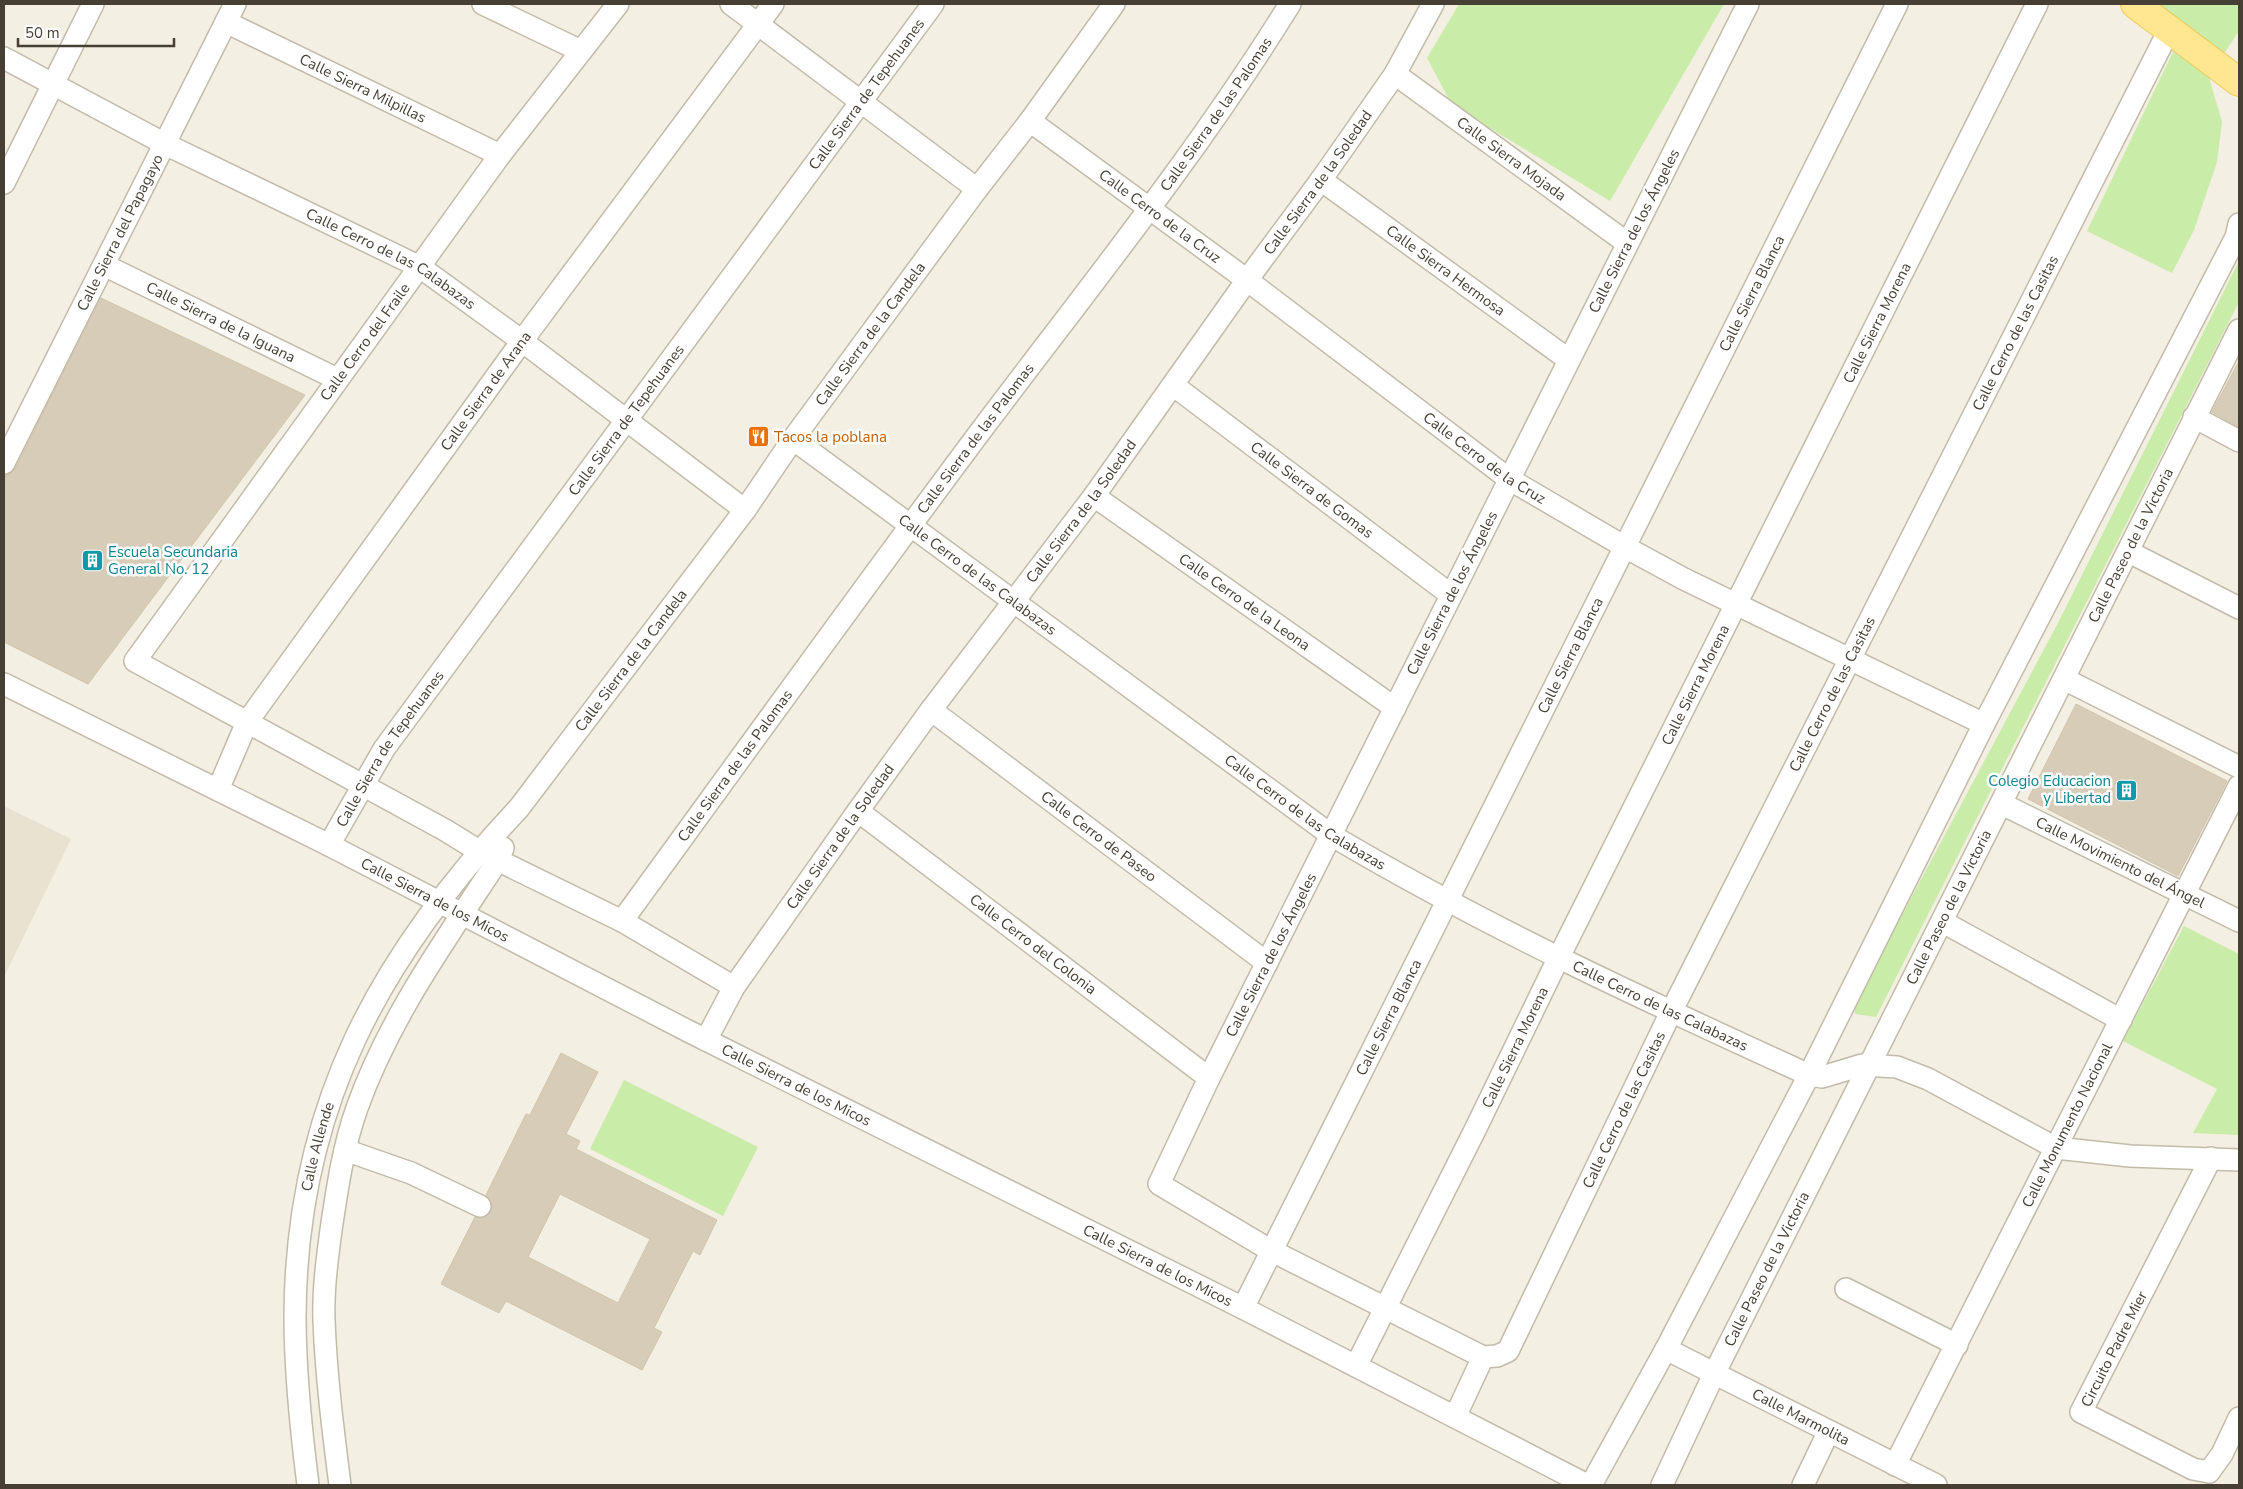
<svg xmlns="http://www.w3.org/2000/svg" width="2243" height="1489" font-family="'Nunito Sans',sans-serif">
	<rect width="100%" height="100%" fill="#f3efe3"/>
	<!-- residential -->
	<path fill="#e8e2d1" d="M4 806 71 839 4 977Z"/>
	<!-- green -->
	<g fill="#c9eca8">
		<path d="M1459 4H1724L1610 201 1452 105 1427 58Z"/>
		<path d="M2150 4H2238L2239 31 2223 55Z"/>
		<path d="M2173 52 2208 74 2222 122 2217 162 2194 230 2172 273 2087 231Z"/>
		<path d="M2239 261V302L1876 1017 1855 1014 1854 1005 2058 623Z"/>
		<path d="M2184 926 2239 954V1135L2193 1133 2217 1089 2123 1041Z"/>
		<path d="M624 1080 758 1147 723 1216 590 1149Z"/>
	</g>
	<!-- building -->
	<g fill="#d6ccb8" stroke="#d1c4aa" fill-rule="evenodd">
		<path d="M101 298 305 395 88 684 4 642V480L6 475 15 469Z"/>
		<path d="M2239 361V427L2212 412Z"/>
		<path d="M2076 704 2227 781 2178 876 2028 799Z"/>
		<path d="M561 1053 598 1072 566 1134 580 1141 576 1149 717 1220 700 1255 693 1251 654 1328 662 1332 642 1370 506 1301 499 1313 441 1284 475 1217 481 1218 491 1212 492 1205 486 1195 526 1114 530 1115ZM560 1194 650 1239 618 1303 528 1257Z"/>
	</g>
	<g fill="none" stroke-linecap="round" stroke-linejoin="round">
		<defs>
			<g id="minor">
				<path d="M483 4 581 51"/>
				<path d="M618 4 500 155 135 661 445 830 479 851 622 921 734 987"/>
				<path d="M731 4 977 189"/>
				<path id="s1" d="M1748 4 1209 1078 1159 1184 1270 1250 1483 1357 1497 1356 1508 1351 1671 1012 2169 30"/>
				<path id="s2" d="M226 22 500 155"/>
				<path id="s3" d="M4 58 165 144 420 267 522 341 745 510"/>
				<path id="s4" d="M1395 74 1627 243"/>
				<path id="s5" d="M1030 121 1247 280 1509 479 1625 547 1684 579 1984 724"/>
				<path id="s6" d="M1321 180 1569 360"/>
				<path d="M4 183 93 4"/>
				<path id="s7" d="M104 265 337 379"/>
				<path id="s8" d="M1173 385 1451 595"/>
				<path d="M2194 417 2239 441"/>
				<path id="s9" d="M793 439 1331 835C1484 926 1647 1001 1809 1075L1822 1077 1862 1065 1897 1067 1928 1079 2056 1148 2130 1156 2239 1160"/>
				<path id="s10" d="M4 463 235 4"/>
				<path id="s11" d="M1094 496 1395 708"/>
				<path d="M2129 552 2239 608"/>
				<path d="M2064 679 2239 767"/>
				<path id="s12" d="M4 684 329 845 688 1031 1243 1308 1587 1485"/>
				<path id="s13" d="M931 710 1267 963"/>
				<path id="s14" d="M218 790 247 722 522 341 773 4"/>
				<path id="s15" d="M2002 804 2239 921"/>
				<path id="s16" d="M858 811 1209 1078"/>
				<path id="s17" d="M329 845 384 749 933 4"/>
				<path id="s18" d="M622 921C743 755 863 588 986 424 1090 286 1199 151 1290 4"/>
				<path d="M1943 922 2121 1020"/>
				<path id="s19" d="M706 1040 734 987 858 811 931 710 1094 496 1247 280 1321 180 1395 74 1433 4"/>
				<path d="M345 1150 411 1173 480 1206"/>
				<path d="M2211 1158 2081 1412 2193 1469 2209 1472 2222 1454 2239 1418"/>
				<path d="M1846 1289 1957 1345"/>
				<path id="s20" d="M1243 1308 1897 4"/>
				<path id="s21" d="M1666 1349 1936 1485"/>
				<path id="s22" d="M1356 1366 1474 1132 1559 957 2037 4"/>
				<path d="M1455 1417 1483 1357"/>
				<path id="s23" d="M1895 1465 2239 786"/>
				<path id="s24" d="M308 1485C301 1430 295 1372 295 1316 296 1107 379 957 519 808L745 510 793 439 977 189 1030 121 1114 4"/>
				<path d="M340 1485C333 1430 326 1375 324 1320 323 1290 327 1260 331 1230 337 1190 343 1147 357 1108 389 1018 446 939 498 860L503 848"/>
				<path d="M1591 1485 1666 1349 1809 1075 1984 724 2236 237 2239 224"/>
				<path id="s25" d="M1662 1485 1714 1374 1796 1211 2239 330"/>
				<path d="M1803 1485 1828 1433"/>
			</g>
			<path id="major" d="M2135 4 2239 82"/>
		</defs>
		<!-- minor casing -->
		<use href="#minor" stroke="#c2bba8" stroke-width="24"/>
		<!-- major casing -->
		<use href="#major" stroke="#eeca57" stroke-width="30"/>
		<!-- minor -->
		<use href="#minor" stroke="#fff" stroke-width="21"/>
		<!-- major -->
		<use href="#major" stroke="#ffe691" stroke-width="28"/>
	</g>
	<!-- icons -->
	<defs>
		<symbol id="restaurant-square" viewBox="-11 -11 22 22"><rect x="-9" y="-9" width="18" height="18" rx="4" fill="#e8710a" stroke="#fff"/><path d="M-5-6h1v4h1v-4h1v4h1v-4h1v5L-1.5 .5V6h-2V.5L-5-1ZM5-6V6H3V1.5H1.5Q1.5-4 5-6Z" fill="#fff"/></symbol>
		<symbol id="building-square" viewBox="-11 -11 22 22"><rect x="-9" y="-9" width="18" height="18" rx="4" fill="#0f9aa8" stroke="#fff"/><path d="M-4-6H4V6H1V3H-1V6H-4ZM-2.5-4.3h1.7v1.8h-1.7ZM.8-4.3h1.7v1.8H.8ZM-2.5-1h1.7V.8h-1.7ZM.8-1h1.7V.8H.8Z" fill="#fff"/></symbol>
	</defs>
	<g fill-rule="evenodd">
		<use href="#restaurant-square" x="746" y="424" width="25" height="25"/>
		<use href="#building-square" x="80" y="548" width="25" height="25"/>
		<use href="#building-square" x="2114" y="778" width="25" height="25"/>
	</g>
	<g text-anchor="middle" stroke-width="5" stroke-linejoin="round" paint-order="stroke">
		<!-- street labels -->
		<g font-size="15" fill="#463f33" stroke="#fff">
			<text dy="5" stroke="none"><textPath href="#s2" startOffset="152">Calle Sierra Milpillas</textPath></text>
			<text dy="5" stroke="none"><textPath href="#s17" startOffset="924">Calle Sierra de Tepehuanes</textPath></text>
			<text dy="5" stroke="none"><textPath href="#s18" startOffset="1002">Calle Sierra de las Palomas</textPath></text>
			<text dy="5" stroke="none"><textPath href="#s4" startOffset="144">Calle Sierra Mojada</textPath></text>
			<text dy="5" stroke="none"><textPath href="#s19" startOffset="1054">Calle Sierra de la Soledad</textPath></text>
			<text dy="5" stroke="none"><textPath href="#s5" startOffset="161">Calle Cerro de la Cruz</textPath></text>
			<text transform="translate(1634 231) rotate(-63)" y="5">Calle Sierra de los Ángeles</text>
			<text dy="5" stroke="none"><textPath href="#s10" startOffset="258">Calle Sierra del Papagayo</textPath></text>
			<text dy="5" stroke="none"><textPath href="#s3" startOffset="436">Calle Cerro de las Calabazas</textPath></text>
			<text dy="5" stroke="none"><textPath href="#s6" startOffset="154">Calle Sierra Hermosa</textPath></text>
			<text dy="5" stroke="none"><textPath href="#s20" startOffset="1135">Calle Sierra Blanca</textPath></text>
			<text dy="5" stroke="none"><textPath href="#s7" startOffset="130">Calle Sierra de la Iguana</textPath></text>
			<text dy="5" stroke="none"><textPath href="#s22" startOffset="1166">Calle Sierra Morena</textPath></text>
			<text dy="5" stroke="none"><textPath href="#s1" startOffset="2850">Calle Cerro de las Casitas</textPath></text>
			<text dy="5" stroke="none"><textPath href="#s24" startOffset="1330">Calle Sierra de la Candela</textPath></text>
			<text transform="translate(365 342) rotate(-54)" y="5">Calle Cerro del Fraile</text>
			<text dy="5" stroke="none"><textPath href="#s14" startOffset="482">Calle Sierra de Arana</textPath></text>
			<text dy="5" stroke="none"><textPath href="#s17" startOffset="519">Calle Sierra de Tepehuanes</textPath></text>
			<text dy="5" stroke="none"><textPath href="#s18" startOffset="598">Calle Sierra de las Palomas</textPath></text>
			<text dy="5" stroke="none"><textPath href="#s5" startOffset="566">Calle Cerro de la Cruz</textPath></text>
			<text dy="5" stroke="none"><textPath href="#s8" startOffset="174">Calle Sierra de Gomas</textPath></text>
			<text dy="5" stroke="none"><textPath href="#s19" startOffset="649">Calle Sierra de la Soledad</textPath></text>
			<text dy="5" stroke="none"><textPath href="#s25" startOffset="1050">Calle Paseo de la Victoria</textPath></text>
			<text dy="5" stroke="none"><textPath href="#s9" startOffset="229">Calle Cerro de las Calabazas</textPath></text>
			<text transform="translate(1452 593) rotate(-63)" y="5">Calle Sierra de los Ángeles</text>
			<text dy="5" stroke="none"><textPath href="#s11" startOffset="184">Calle Cerro de la Leona</textPath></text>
			<text dy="5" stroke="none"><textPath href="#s20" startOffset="730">Calle Sierra Blanca</textPath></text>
			<text dy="5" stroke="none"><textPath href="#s24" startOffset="925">Calle Sierra de la Candela</textPath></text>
			<text dy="5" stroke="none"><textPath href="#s22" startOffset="761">Calle Sierra Morena</textPath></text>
			<text dy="5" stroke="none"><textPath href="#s1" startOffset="2445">Calle Cerro de las Casitas</textPath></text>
			<text dy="5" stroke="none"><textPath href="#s17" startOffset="114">Calle Sierra de Tepehuanes</textPath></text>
			<text dy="5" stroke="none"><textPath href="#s18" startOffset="192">Calle Sierra de las Palomas</textPath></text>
			<text dy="5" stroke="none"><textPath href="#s9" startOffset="634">Calle Cerro de las Calabazas</textPath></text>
			<text dy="5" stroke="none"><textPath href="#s19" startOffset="244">Calle Sierra de la Soledad</textPath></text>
			<text dy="5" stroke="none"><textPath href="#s13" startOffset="210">Calle Cerro de Paseo</textPath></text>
			<text dy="5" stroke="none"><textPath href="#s15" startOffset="132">Calle Movimiento del Ángel</textPath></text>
			<text dy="5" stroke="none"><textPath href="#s12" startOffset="482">Calle Sierra de los Micos</textPath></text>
			<text dy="5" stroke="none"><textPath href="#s25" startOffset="645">Calle Paseo de la Victoria</textPath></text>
			<text dy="5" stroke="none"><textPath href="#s16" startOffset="220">Calle Cerro del Colonia</textPath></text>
			<text transform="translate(1271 955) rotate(-63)" y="5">Calle Sierra de los Ángeles</text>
			<text dy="5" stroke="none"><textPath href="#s9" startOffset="1039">Calle Cerro de las Calabazas</textPath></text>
			<text dy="5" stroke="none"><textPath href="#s20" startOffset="325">Calle Sierra Blanca</textPath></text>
			<text dy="5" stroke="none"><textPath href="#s22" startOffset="356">Calle Sierra Morena</textPath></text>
			<text dy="5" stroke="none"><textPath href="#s12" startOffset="888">Calle Sierra de los Micos</textPath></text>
			<text dy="5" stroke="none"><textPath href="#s1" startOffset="1980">Calle Cerro de las Casitas</textPath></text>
			<text dy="5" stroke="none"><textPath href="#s23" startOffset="381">Calle Monumento Nacional</textPath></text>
			<text dy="5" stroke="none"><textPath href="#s24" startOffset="341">Calle Allende</textPath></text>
			<text dy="5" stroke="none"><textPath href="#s12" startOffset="1292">Calle Sierra de los Micos</textPath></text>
			<text dy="5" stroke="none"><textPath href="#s25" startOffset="240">Calle Paseo de la Victoria</textPath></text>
			<text transform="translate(2114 1349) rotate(-63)" y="5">Circuito Padre Mier</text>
			<text dy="5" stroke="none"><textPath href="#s21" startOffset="151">Calle Marmolita</textPath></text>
		</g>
		<!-- food labels -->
		<g font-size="15" fill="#c56008" stroke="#fff" text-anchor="start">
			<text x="774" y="442">Tacos la poblana</text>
		</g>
		<!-- culture labels -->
		<g font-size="15" fill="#0d838f" stroke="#fff" text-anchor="start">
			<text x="108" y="557">Escuela Secundaria<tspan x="108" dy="17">General No. 12</tspan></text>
			<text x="2111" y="786" text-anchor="end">Colegio Educacion<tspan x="2111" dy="17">y Libertad</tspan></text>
		</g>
	</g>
	<!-- border -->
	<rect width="2243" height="1489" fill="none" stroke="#463f33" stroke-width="10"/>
	<!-- scale -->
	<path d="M18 38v8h156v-8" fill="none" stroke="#463f33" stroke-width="2.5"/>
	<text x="25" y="38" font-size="15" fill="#463f33" stroke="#ffffff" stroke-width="4" paint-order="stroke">50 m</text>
</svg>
